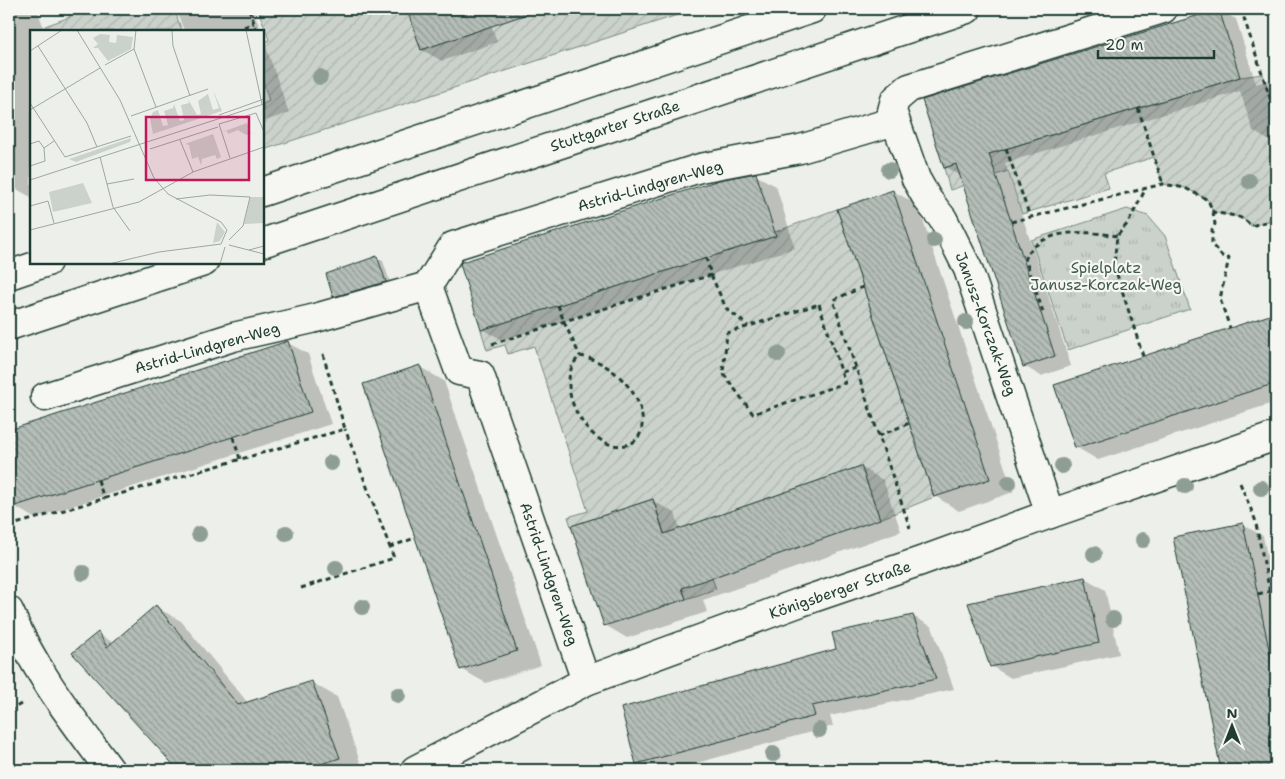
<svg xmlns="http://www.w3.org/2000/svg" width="1285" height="779" font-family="'Shantell Sans',sans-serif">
	<defs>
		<pattern id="park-tufts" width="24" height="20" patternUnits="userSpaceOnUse" patternTransform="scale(1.25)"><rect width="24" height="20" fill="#cbd2cc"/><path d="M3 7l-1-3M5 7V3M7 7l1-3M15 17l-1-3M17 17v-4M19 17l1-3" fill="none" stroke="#aeb5b0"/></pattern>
		<pattern id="garden-furrows" width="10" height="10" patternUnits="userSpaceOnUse" patternTransform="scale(1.25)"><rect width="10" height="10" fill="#cbd2cc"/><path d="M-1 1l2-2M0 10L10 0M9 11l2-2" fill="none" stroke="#aeb5b0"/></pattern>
		<pattern id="building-back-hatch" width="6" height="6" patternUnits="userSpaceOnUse" patternTransform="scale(1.25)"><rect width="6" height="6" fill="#b4bdb8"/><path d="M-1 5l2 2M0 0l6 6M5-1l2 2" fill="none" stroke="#929b96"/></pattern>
	</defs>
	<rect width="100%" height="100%" fill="#edefea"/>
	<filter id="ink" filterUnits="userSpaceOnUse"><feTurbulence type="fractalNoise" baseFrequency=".02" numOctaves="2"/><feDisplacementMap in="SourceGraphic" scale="10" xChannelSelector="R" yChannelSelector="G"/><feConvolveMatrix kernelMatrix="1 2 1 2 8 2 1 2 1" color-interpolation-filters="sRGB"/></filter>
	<g filter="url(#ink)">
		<!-- park -->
		<path fill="url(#park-tufts)" stroke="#758880" d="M1127 209 1148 216 1165 236 1190 309 1068 350 1031 240Z"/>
		<!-- garden -->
		<g fill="url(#garden-furrows)" stroke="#758880">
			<path d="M67 9H174L182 31H47L45 26 70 17Z"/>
			<path d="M258 9H407L421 50 477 31 470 9H696L263 150V104L269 101 263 81V43L269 40Z"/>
			<path d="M1263 74 1276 116V219L1251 226C1241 213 1227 216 1213 212L1208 200 1186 188 1163 184 1154 157 1104 173 1109 188 1022 214 1008 171 950 190 944 168 1240 77Z"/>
			<path d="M837 209 934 497 880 519 861 466 693 524 716 589 686 599 653 499 571 526 568 517 588 511 534 346 508 354 505 345 487 350 481 330 775 236V232Z"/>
		</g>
		<!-- shadow -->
		<g fill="#0003">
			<path d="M9 9H37L45 31H31V197L11 186 9 178Z"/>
			<path d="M176 9H253L261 31H184Z"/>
			<path d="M409 9H486L497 42 442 61 422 50Z"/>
			<path d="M1219 10 1236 19 1256 84 1276 78V145L1253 131 1240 91 1005 163 1071 366 1041 376 1024 366 962 177 945 167Z"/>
			<path d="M262 35 289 113 262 122Z"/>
			<path d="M755 175 776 186 795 248 503 340 482 329Z"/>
			<path d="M893 191 918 205 1013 492 959 511 935 496Z"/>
			<path d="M377 258 383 261 391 285 340 299 334 296Z"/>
			<path d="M1276 314V402L1098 460 1076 447 1056 386Z"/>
			<path d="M288 343 308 354 331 424 34 518 14 506 9 489V431Z"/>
			<path d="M420 367 444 381 541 665 486 683 461 669Z"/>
			<path d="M861 467 883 480 901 531 703 600 707 612 627 638 605 625 653 501 675 513 680 529Z"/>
			<path d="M1243 525 1263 536 1276 600V770H1222L1174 538Z"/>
			<path d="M1085 578 1105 590 1119 654 1011 678 991 666Z"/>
			<path d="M156 607 181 621 248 703 312 683 337 697 363 770H180L176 766 98 634 114 643Z"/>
			<path d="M913 616 932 627 954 689 830 716 833 726 671 770H649L637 763 837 650Z"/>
		</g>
		<!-- building -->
		<g fill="url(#building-back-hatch)" stroke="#1f3d34">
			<path d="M407 9H527V14L421 50Z"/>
			<path d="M1219 9 1240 77 989 154 1055 356 1023 367 956 164 944 168 922 100Z"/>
			<path d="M756 173 776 236 481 330 460 264 462 262 719 180Z"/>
			<path d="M893 190 990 479 934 497 837 209Z"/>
			<path d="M377 256 386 282 333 297 326 274Z"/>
			<path d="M1276 313V383L1075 448 1054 385Z"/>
			<path d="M288 341 311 412 9 508V430Z"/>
			<path d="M420 365 517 651 460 670 363 384Z"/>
			<path d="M861 466 880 519 682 588 686 599 604 626 571 526 653 499 664 534Z"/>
			<path d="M1243 523 1276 683V770H1221L1173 537Z"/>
			<path d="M1085 577 1099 643 990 667 968 603Z"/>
			<path d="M156 605 238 705 312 681 340 758 302 770H178L72 653 98 632 107 647Z"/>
			<path d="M913 615 936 679 812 706 815 716 636 764 621 708 836 649 832 633Z"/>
		</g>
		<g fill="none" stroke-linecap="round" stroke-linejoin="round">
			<defs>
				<g id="street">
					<path d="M428 286 459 371 480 375 586 681"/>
					<path d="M45 397 233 337 312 319 428 286 453 246 700 168 800 149 895 121"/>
					<path d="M1050 514 968 269 943 219 928 200 916 179 892 111 895 100 909 88 1163 9"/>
					<path d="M9 611C33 669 73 720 110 770"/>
					<path d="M415 770 586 681 801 602 921 561 1050 514 1276 436"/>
				</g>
				<g id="primary">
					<path d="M262 192 812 9"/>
					<path d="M262 243 967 9"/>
					<path d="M9 275 47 262"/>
					<path d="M9 326 204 262"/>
				</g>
			</defs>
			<!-- street casing -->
			<use href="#street" stroke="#1f3d34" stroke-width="31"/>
			<!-- primary casing -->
			<use href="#primary" stroke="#1f3d34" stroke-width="31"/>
			<!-- path -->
			<g stroke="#1f3d34" stroke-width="3" stroke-dasharray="5 4" stroke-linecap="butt">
				<path d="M249 9 257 31"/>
				<path d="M1241 9 1276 116"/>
				<path d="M244 27 254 23"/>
				<path d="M1138 108 1163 184"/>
				<path d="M1006 148 1030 217"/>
				<path d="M1213 212 1215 224 1212 230V245L1222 256 1229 258 1220 299 1230 328"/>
				<path d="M1011 222 1163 184 1185 188 1208 200 1213 212C1227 216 1241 213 1251 226L1276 219"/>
				<path d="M711 275 726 308 748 326"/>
				<path d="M863 287 833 300 910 528"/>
				<path d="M819 304 845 383 753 414 723 373 727 333Z"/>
				<path d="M558 305 564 322 580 356"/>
				<path d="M1043 312 1025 258C1042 227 1087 231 1117 236"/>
				<path d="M492 344 711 275 706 258"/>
				<path d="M580 356C610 360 650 398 641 431 639 439 634 443 626 445 589 454 549 383 580 356Z"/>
				<path d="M1143 356 1114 265 1117 236 1128 223 1145 190"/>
				<path d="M842 372 856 368"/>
				<path d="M879 436 909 423"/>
				<path d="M233 437 240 459"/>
				<path d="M98 480 104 499"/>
				<path d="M1240 483 1255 519 1276 622"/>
				<path d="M9 526 345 429 322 351"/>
				<path d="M390 547 415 538"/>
				<path d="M301 588 394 558 345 429"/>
				<path d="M1258 594 1270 591"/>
				<path d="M9 711 21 704"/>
			</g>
			<!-- street -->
			<use href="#street" stroke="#f6f6f2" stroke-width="28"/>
			<!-- primary -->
			<use href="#primary" stroke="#f6f6f2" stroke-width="28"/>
		</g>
		<!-- trees -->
		<g fill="#8e9e96">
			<circle cx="320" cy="77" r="8"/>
			<circle cx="889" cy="170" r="8"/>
			<circle cx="1249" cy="181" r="8"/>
			<circle cx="934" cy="240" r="8"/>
			<circle cx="966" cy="322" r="8"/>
			<circle cx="778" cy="354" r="8"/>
			<circle cx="331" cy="463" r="8"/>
			<circle cx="1062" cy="466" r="8"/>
			<circle cx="1009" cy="483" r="8"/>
			<circle cx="1185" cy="486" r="8"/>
			<circle cx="1261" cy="488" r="8"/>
			<circle cx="286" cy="533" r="8"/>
			<circle cx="199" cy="534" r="8"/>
			<circle cx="1143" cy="540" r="8"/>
			<circle cx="1094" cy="554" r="8"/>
			<circle cx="336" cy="568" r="8"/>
			<circle cx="83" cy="573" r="8"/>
			<circle cx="362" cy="607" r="8"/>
			<circle cx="1113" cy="619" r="8"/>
			<circle cx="398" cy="695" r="8"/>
			<circle cx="819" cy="730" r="8"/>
			<circle cx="773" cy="754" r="8"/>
		</g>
	</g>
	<g text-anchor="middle" stroke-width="4.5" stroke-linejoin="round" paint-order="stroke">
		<!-- street labels -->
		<g font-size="15" fill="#1f3d34" stroke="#f6f6f2">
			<text transform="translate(615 126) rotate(-18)" y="5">Stuttgarter Straße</text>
			<text transform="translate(650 186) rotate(-16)" y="5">Astrid-Lindgren-Weg</text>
			<text transform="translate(986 324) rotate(70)" y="5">Janusz-Korczak-Weg</text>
			<text transform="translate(207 348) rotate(-16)" y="5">Astrid-Lindgren-Weg</text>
			<text transform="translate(549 574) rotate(71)" y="5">Astrid-Lindgren-Weg</text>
			<text transform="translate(840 590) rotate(-19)" y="5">Königsberger Straße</text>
		</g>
		<!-- park labels -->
		<g font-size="15" fill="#415b52" stroke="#f6f6f2">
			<text x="1106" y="273">Spielplatz<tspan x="1106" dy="17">Janusz-Korczak-Weg</tspan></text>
		</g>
	</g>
	<!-- overview -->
	<g transform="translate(30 30)">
		<rect width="234" height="234" fill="#edefea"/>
		<path d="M101 108 100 112 46 132 39 129ZM220 167H234V193L214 194ZM187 192 195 202 190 211 183 213Z" fill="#cbd2cc"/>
		<path d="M53 153 62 173 23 182 19 162Z" fill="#cbd2cc"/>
		<path d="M70 4 80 5 79 12 86 13 87 5 103 7 101 19 78 31 68 18H63L68 14 63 8ZM183 60 192 81 123 104 120 89 123 82 128 80 133 96 138 95 134 81 143 78 144 74 150 91 154 90 151 75 159 73 158 69 167 85 171 84 168 71 178 64 183 80 189 78ZM217 93 221 104 216 105 208 100 198 104 197 101 192 102ZM183 104 191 127 187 129 185 125 172 129 171 135 168 127 162 129 159 115 155 114Z" fill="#cbd2cc"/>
		<path fill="none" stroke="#9ba8a1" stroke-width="1" d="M47 0 90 70 124 148 138 164 191 192 197 200 191 214 129 222 79 234M106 0 104 19 126 77M116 0H152M216 0 232 74M142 1 143 16 160 66M8 16 57 93 67 117M0 21 32 0M75 35 104 19M0 73 35 127 101 106M0 80 70 38M189 85 234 69M101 86 178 59M150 110 163 142M0 114 9 111 14 118M120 119 188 97M70 127 83 177 100 201M200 128 189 94 226 83 234 102M0 136 15 131 14 118 24 111M0 150 234 74M77 154 104 149M146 169 180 165 220 167 213 196 199 210M0 176 18 171 24 193M0 200 109 172 163 142 234 117M199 215 234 224M219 220 234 216M190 234 195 217"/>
		<path fill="#c2185b" fill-opacity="0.15" stroke="#c2185b" stroke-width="2.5" d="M116 87H219V150H116Z"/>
		<rect width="234" height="234" fill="none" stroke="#1f3d34" stroke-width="2.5"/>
	</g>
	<!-- margin -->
	<rect width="1285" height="779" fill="none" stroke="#f6f6f2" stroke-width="30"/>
	<rect x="15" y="15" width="1255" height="749" fill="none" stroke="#1f3d34" stroke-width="2" filter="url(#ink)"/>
	<!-- north arrow -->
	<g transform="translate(1232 726)" stroke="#f6f6f2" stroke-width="4" paint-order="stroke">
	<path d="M0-4L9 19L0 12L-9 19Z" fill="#1f3d34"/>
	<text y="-8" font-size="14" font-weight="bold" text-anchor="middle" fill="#1f3d34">N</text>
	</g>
	<!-- scale -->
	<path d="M1098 50v8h116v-8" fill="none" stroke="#1f3d34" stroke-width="2.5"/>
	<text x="1105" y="50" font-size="15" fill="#1f3d34" stroke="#f6f6f2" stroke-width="4" paint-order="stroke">20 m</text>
</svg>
